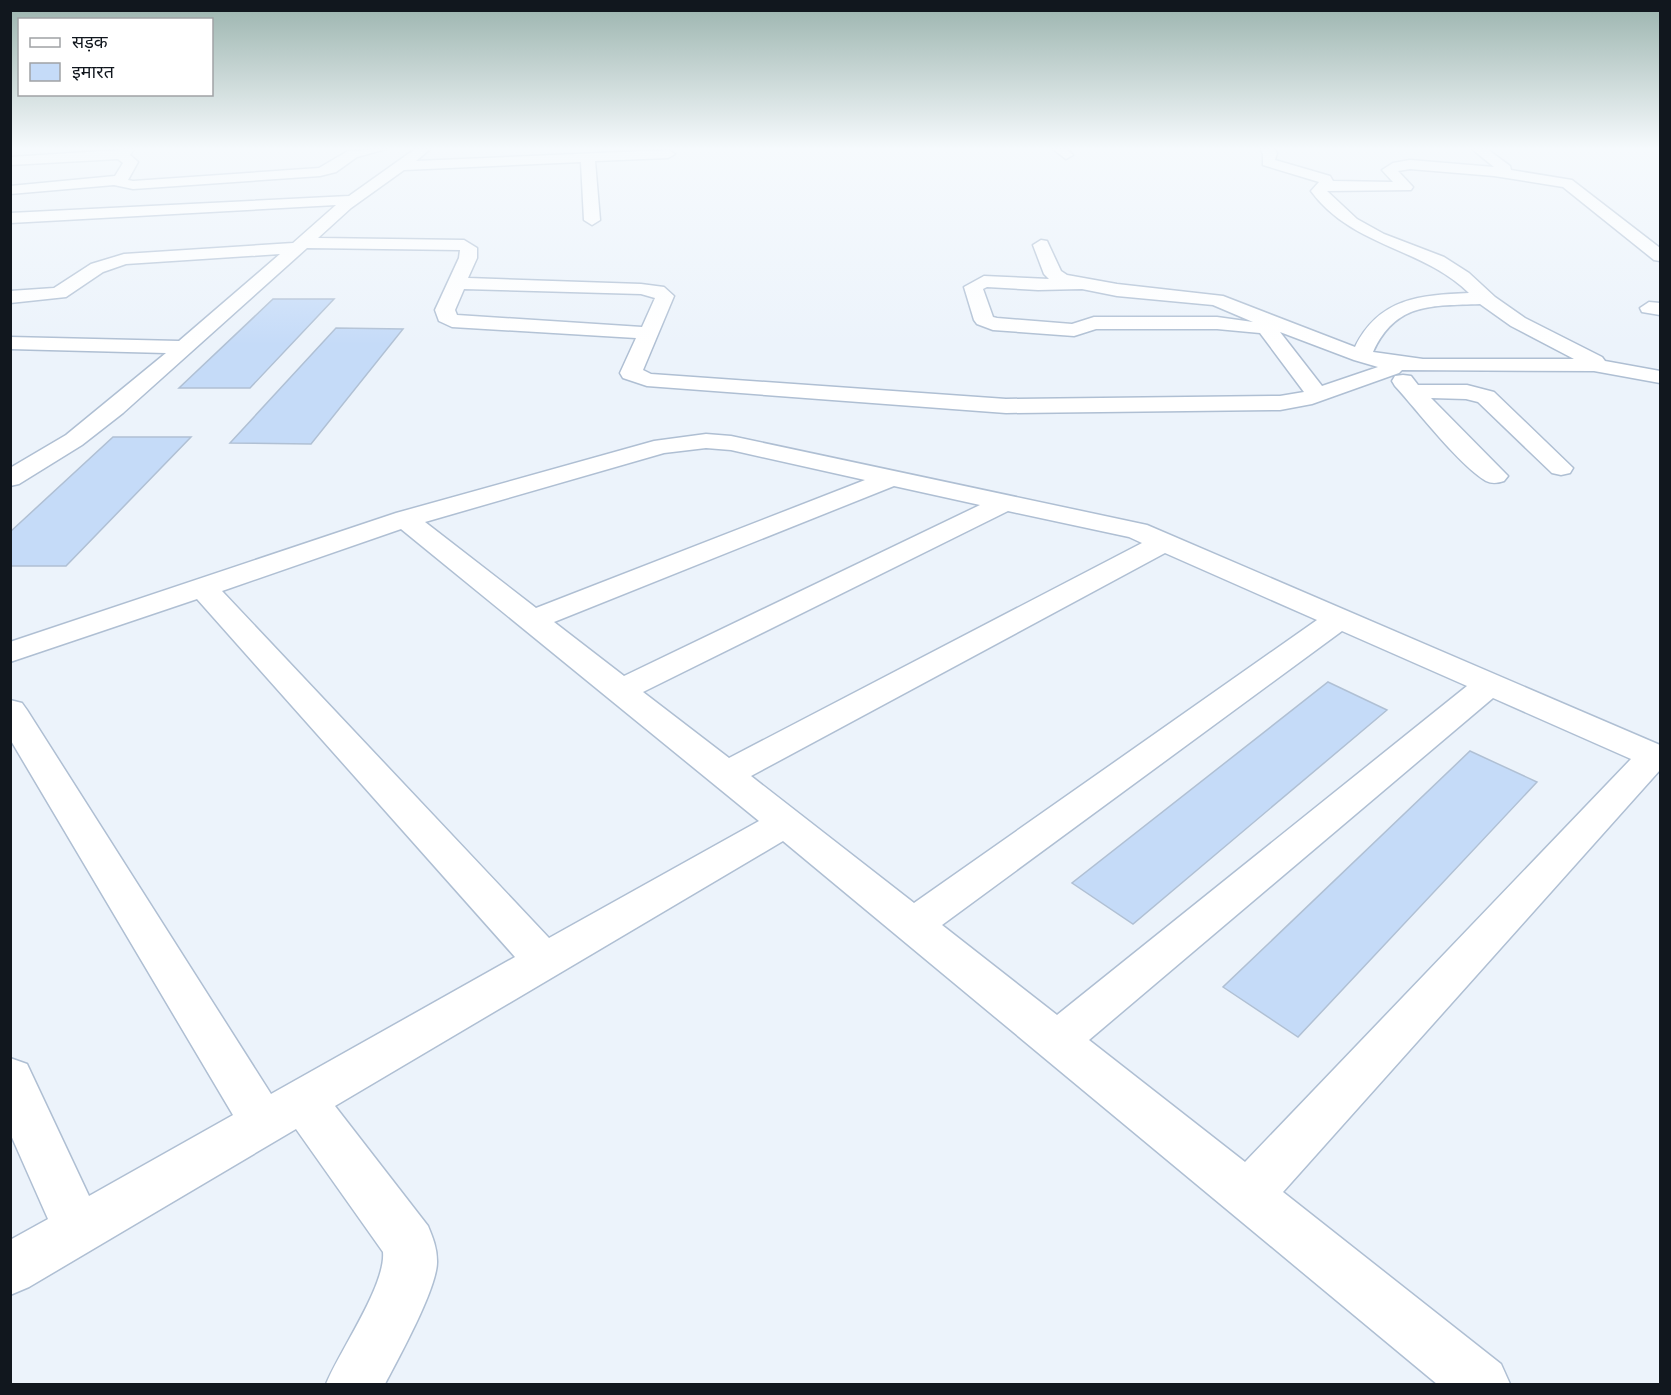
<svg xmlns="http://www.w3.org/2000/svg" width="1671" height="1395" font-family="'Noto Serif','Noto Sans Devanagari',serif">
	<rect width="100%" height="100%" fill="#ecf3fb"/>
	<!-- building -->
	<g fill="#c5dbf8" stroke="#b0c0d4" stroke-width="1.5">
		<path d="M273 299H334L250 388H179Z"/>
		<path d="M336 328 403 329 311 444 230 443Z"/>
		<path d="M113 437H191L66 566H10V532Z"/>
		<path d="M1328 682 1387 710 1133 924 1072 883Z"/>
		<path d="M1470 751 1537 782 1298 1037 1223 987Z"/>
	</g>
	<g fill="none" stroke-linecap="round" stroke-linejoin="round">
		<defs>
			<g id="minor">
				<path d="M134 149 130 155 138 162 128 180 133 181 319 168 348 151 386 149 357 157 336 172 320 176 133 189 114 185 10 194V186L115 176 123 163 118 159 10 165V157Z"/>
				<path d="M415 149H430L416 161 668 150 675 154 668 158 595 161 600 220 592 225 584 220 581 162 404 170 351 208 318 238 464 240 477 248V258L468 278 641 284 664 287 674 296 643 370 651 374 1006 399 1280 396 1304 392 1260 333 1217 329H1096L1074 336 993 330 977 324 974 320 964 287 984 276 1049 279 1044 274 1033 245 1041 240 1047 241 1061 271 1067 275 1117 284 1223 296 1355 347C1379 298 1420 295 1469 293 1422 247 1352 247 1311 191L1319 182 1263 165V154L1260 149H1274L1277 153 1275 160 1330 176 1333 181 1393 182 1382 170 1393 163 1410 160 1494 167 1472 149H1487L1510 166 1511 170 1572 180 1660 248V261L1654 260 1563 187 1494 176 1410 169 1398 171 1413 187 1411 190 1327 191 1357 219 1384 234 1444 257 1469 273 1495 297 1525 318 1602 357 1605 361 1660 371V383L1594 371 1402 370 1399 373 1312 404 1280 410 1006 413 647 386 623 378 620 373 636 338 452 327 439 321 435 310 459 258 460 250 307 248 123 413 82 445 19 484 10 486V468L66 435 166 353 10 349V337L179 341 280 254 126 264 103 272 66 297 10 303V291L54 288 91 264 124 254 293 243 336 205 10 223V213L349 196ZM987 287 1038 290 1082 289 1117 296 1213 305 1253 322 1217 317H1094L1072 324 997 318 993 317 983 289ZM464 289 641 294 655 298 642 327 457 315 455 310ZM1480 304 1511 326 1574 359H1423L1373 352C1396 302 1432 306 1480 304ZM1280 332 1354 360 1378 367 1322 386Z"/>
				<path d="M1053 149H1067L1073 155 1066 159Z"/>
				<path d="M1649 302 1660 303V315L1642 312 1640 308Z"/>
				<path d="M1403 375 1411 376 1418 385H1467L1494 392 1573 468 1570 473 1561 475 1552 473 1478 402 1466 399 1431 398 1508 476 1504 481C1498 483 1492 484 1486 481 1460 466 1417 410 1395 386L1392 381 1395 376Z"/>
				<path d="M706 434 731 436 1147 525 1660 745V770L1283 1192 1501 1364 1510 1384H1437L783 841 335 1106 428 1226C433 1238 437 1248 437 1261 438 1287 398 1359 385 1384H326C340 1350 386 1285 383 1252L296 1129 29 1287 10 1295V1240L48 1219 10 1133V1058L27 1064 89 1196 233 1115 10 739V700L22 703 27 710 271 1094 515 957 197 599 10 662V642L396 513 654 441ZM706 448 731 450 865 480 536 608 425 522 664 453ZM894 486 980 505 624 676 554 622ZM1008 511 1129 537 1142 543 729 758 643 692ZM401 529 759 821 549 938 222 591ZM1165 553 1317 620 914 903 751 776ZM1342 631 1467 686 1057 1015 942 925ZM1493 698 1631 759 1245 1162 1089 1040Z"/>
			</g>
		</defs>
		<!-- minor casing -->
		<use href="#minor" stroke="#afbfd3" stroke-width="3"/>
		<!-- minor -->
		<use href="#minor" fill="#fff" fill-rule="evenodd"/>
	</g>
	<!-- sky -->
	<linearGradient id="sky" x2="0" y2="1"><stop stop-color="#9ab3ad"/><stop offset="0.43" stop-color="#f6fafd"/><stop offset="1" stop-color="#f6fafd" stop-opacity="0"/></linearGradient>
	<rect width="1671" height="345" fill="url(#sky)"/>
	<!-- border -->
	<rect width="1671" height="1395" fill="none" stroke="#11171e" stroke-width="24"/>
	<!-- legend -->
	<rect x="18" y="18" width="195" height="78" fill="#ffffff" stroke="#a0a2a5" stroke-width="1.5"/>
	<rect x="30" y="38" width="30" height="9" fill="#ffffff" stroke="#a0a2a5" stroke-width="1.5"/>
	<text x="72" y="48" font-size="18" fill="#11171e">सड़क</text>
	<rect x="30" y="63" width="30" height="18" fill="#c5dbf8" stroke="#a0a2a5" stroke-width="1.5"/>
	<text x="72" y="78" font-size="18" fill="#11171e">इमारत</text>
</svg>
